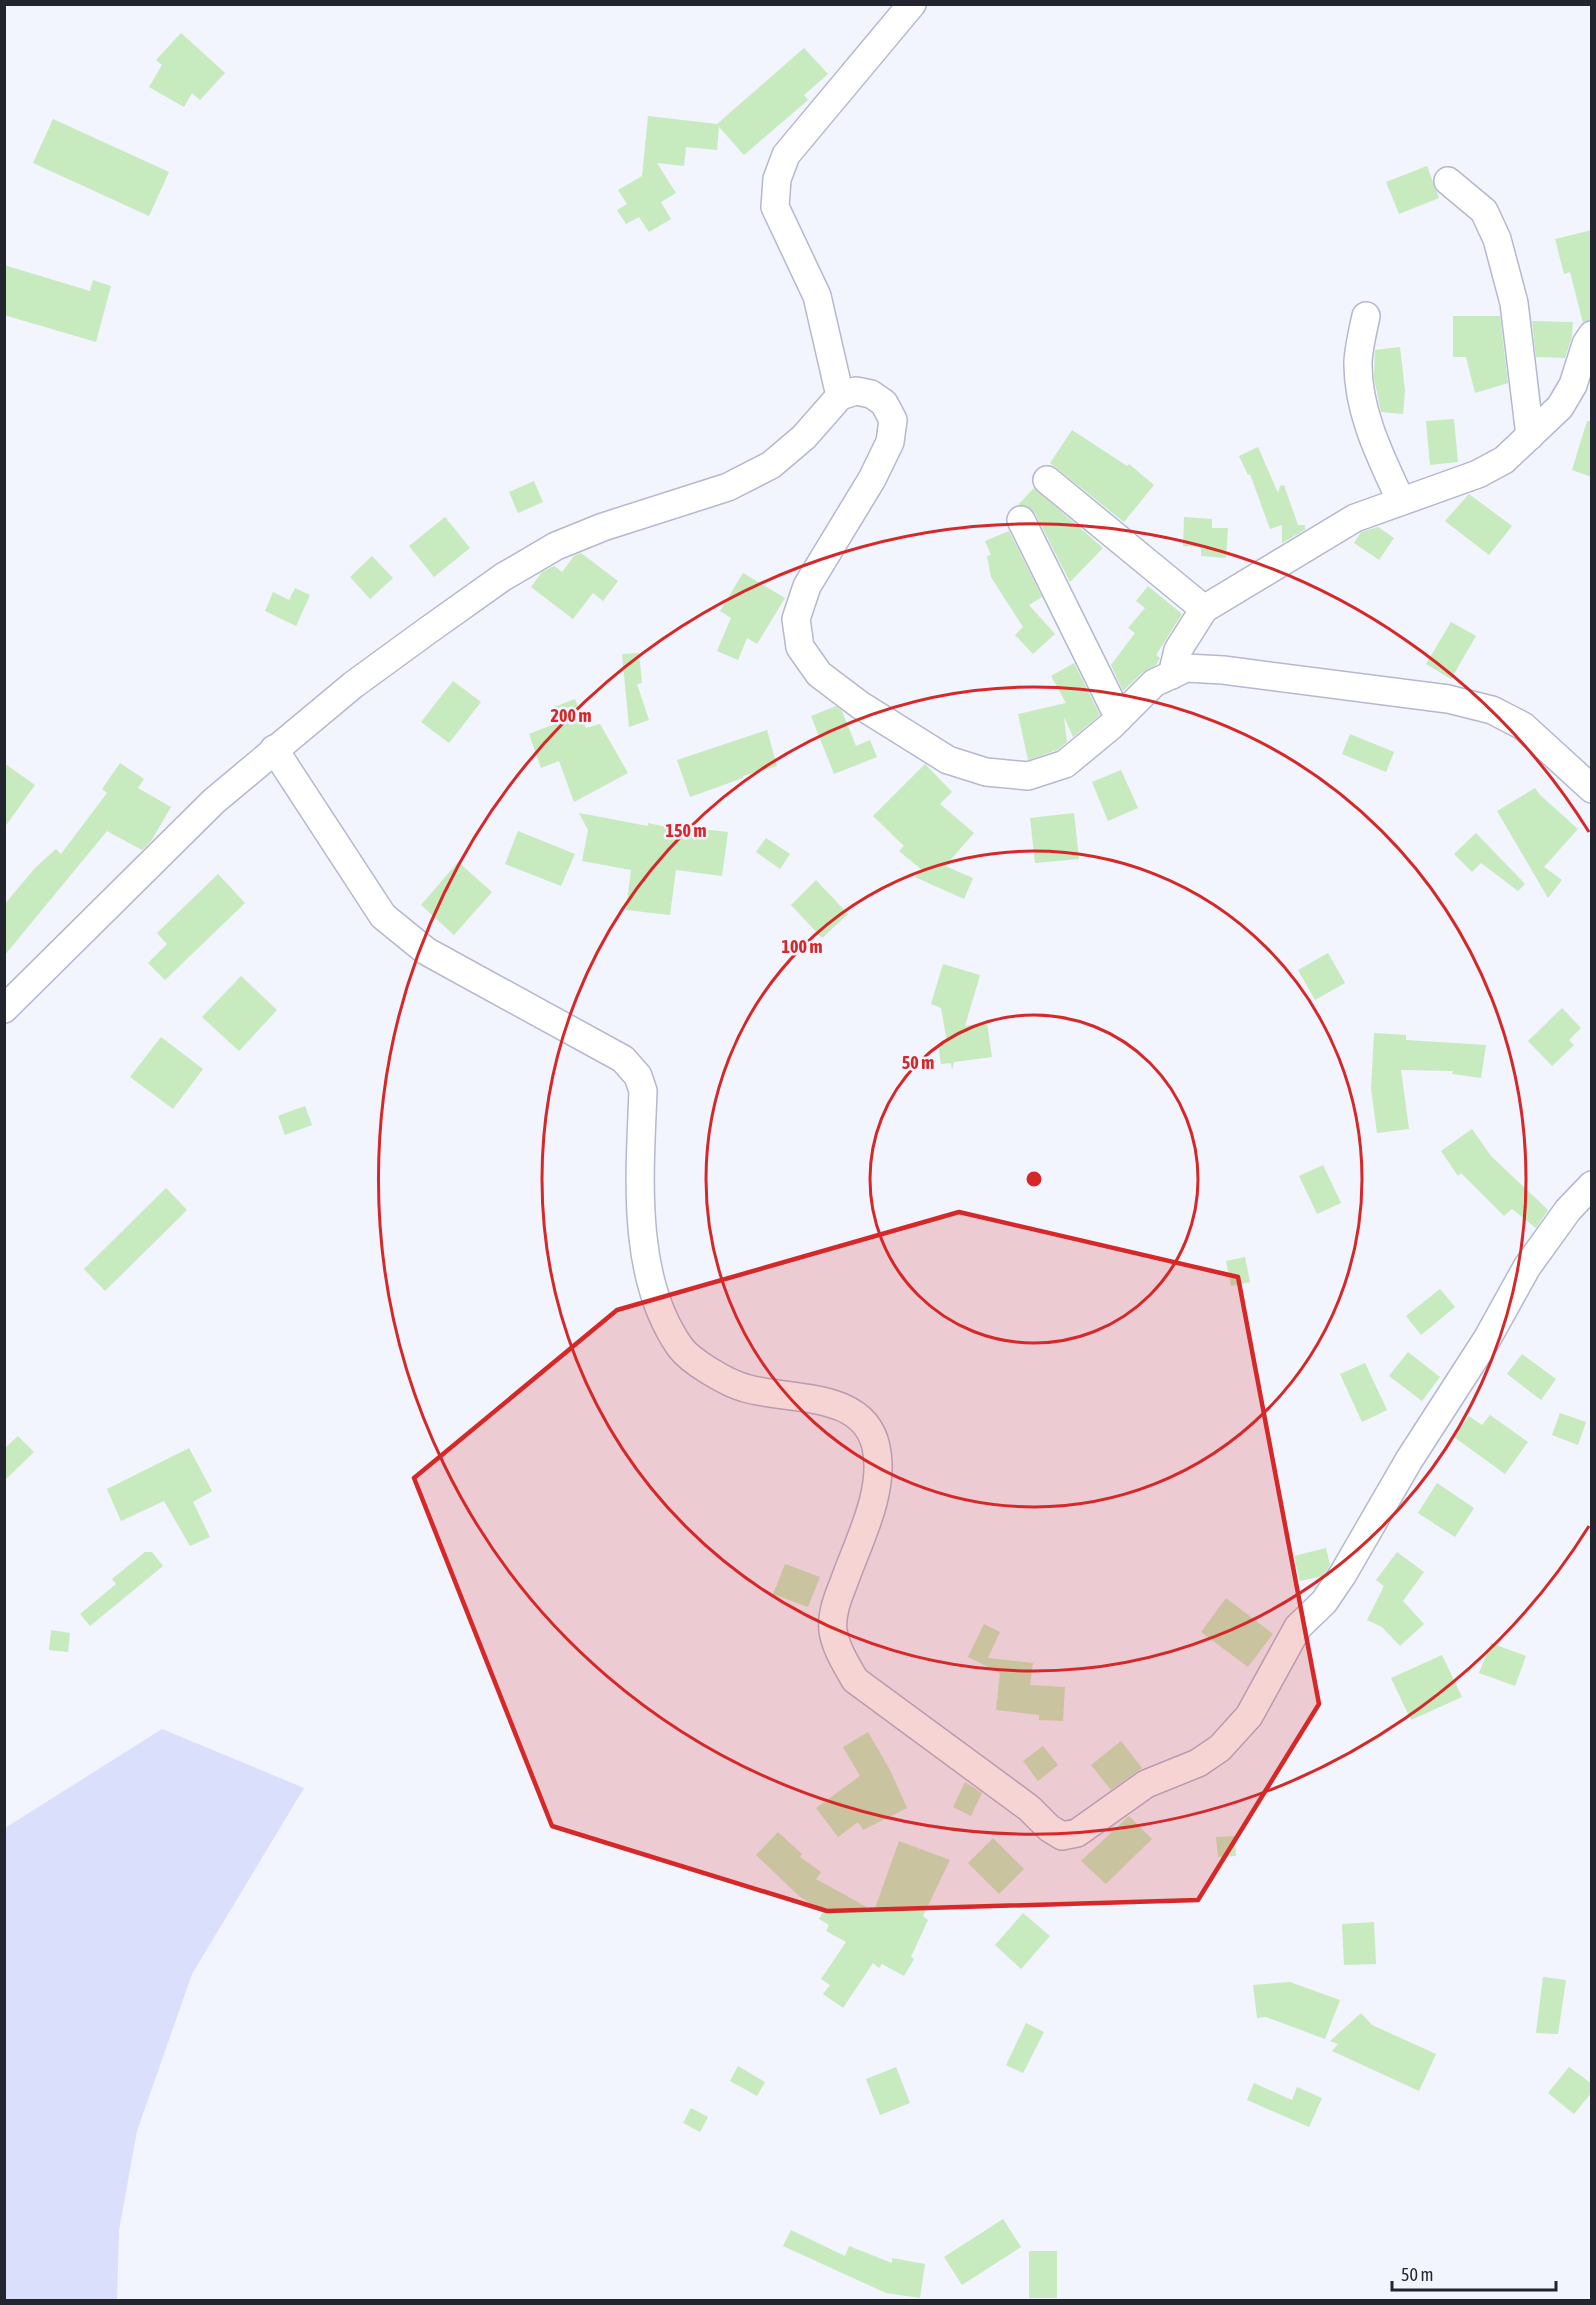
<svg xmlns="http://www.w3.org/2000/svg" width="1596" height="2305" font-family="'Asap Condensed',sans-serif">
	<rect width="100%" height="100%" fill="#f2f4fe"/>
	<!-- green -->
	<path fill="#dadffc" d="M162 1729 304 1788 192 1974 137 2131 119 2230 117 2300H5V1828Z"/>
	<!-- building -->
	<g fill="#c7eabe">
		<path d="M181 33 225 73 200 100 192 93 184 107 149 87 162 65 156 60Z"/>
		<path d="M804 48 828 74 804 95 808 100 744 155 719 127 717 150 686 147 684 166 657 163 676 193 661 202 671 219 649 232 639 217 626 224 617 210 627 204 618 190 642 176 648 116 717 124Z"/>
		<path d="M53 119 169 172 149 216 33 163Z"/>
		<path d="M1427 166 1439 198 1399 214 1386 182Z"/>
		<path d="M1592 230V320L1583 323 1570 272 1564 274 1555 239Z"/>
		<path d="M4 265 90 291 93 280 111 286 96 342 4 315Z"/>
		<path d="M1453 316H1500L1508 383 1475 393 1466 357H1453Z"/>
		<path d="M1532 321 1573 322 1572 336 1565 358 1536 357Z"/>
		<path d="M1400 347 1405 391 1403 414 1381 412 1374 378 1375 350Z"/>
		<path d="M1454 419 1458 462 1430 465 1426 421Z"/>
		<path d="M1587 421H1592V477L1572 470Z"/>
		<path d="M1072 430 1127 466 1129 464 1154 485 1124 522 1050 463Z"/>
		<path d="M1258 447 1278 493 1280 486 1284 485 1298 525H1305V530L1282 543V525L1270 529 1250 474 1248 475 1239 456Z"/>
		<path d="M534 481 543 502 518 513 509 492Z"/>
		<path d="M1034 488 1103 548 1070 582 1035 513 1029 507 1018 505Z"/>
		<path d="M1469 494 1512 526 1489 555 1445 521Z"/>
		<path d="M445 517 470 548 434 577 409 546Z"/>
		<path d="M1184 517 1212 519V528H1228L1226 558 1201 556V547L1183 546Z"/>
		<path d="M1378 527 1394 538 1379 560 1354 543 1361 532Z"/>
		<path d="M1009 531 1042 597 1029 605 1055 634 1033 654 1015 635 1023 627 991 577 987 556 991 555 985 541Z"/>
		<path d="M581 553 618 581 603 601 593 593 573 619 531 587 542 572 554 566 562 572 574 556Z"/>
		<path d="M372 556 393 578 370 599 350 577Z"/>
		<path d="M743 573 785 598 757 644 747 638 738 660 717 651 731 618 720 611Z"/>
		<path d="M1148 586 1182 614 1156 655 1160 658 1156 665 1143 672 1123 691 1111 665 1135 633 1128 628 1145 608 1136 601Z"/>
		<path d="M295 588 310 595 296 626 265 611 273 592 289 600Z"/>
		<path d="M1451 622 1476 636 1451 679 1426 664Z"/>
		<path d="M639 653 642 683 637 684 649 720 629 727 622 654Z"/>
		<path d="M1074 663 1100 715 1073 737 1064 717 1067 742 1057 750 1028 760 1018 714 1066 703 1051 676Z"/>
		<path d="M453 681 481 702 449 743 421 722Z"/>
		<path d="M575 699 586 728 600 724 628 773 574 802 559 761 541 768 529 734 560 722 554 707Z"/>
		<path d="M836 706 842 711 856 746 870 740 877 757 834 774 811 716Z"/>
		<path d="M767 730 777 766 743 776V778L690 797 677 760Z"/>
		<path d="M1350 734 1394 752 1386 772 1342 754Z"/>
		<path d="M4 763 35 785 4 828Z"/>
		<path d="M120 763 144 779 138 788 171 807 151 841 142 850 107 831 4 956V905L35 868 56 849 61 854 107 793 102 789Z"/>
		<path d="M925 764 952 792 940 804 974 833 945 866 973 878 964 899 915 877 922 870 899 851 904 846 873 816Z"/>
		<path d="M1121 770 1138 808 1108 821 1092 782Z"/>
		<path d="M1535 788 1540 795 1578 829 1544 867 1562 880 1548 898 1497 811Z"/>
		<path d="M579 813 648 826V823L704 835 702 829 728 832 722 876 676 870 670 915 626 910 631 870 582 861 588 830Z"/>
		<path d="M1074 813 1079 859 1035 863 1030 818Z"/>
		<path d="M518 831 575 854 561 886 505 864Z"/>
		<path d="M1476 833 1525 884 1518 891 1481 863 1472 872 1454 854Z"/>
		<path d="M766 838 790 854 780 869 756 852Z"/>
		<path d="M458 862 492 892 454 935 421 905Z"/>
		<path d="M218 874 245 903 165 980 148 963 167 944 157 933Z"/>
		<path d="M816 880 848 914 822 938 791 905Z"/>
		<path d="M1328 953 1345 983 1315 1000 1298 970Z"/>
		<path d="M943 964 980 975 965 1026 987 1023 992 1057 954 1062 952 1070 951 1063 941 1064 938 1044 947 1042 941 1008 931 1004Z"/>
		<path d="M241 976 277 1010 239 1051 202 1017Z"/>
		<path d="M1562 1008 1581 1028 1569 1040 1574 1045 1552 1066 1528 1041Z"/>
		<path d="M1374 1033 1406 1035V1040L1486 1045 1481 1078 1452 1074 1453 1071 1401 1070 1409 1129 1377 1133 1371 1089Z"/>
		<path d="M161 1037 203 1069 173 1109 130 1077Z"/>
		<path d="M305 1106 312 1125 285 1135 278 1116Z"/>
		<path d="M1472 1129 1491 1156 1548 1210 1536 1228 1512 1209 1504 1216 1461 1173 1458 1176 1441 1151Z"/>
		<path d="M1323 1165 1341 1203 1317 1214 1299 1176Z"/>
		<path d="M166 1188 187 1210 105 1291 84 1269Z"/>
		<path d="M1245 1257 1250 1282 1231 1286 1226 1261Z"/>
		<path d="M1440 1289 1455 1307 1421 1335 1406 1316Z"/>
		<path d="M1408 1352 1440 1377 1422 1401 1389 1376Z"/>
		<path d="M1522 1354 1556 1379 1541 1400 1507 1374Z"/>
		<path d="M1365 1363 1387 1410 1362 1422 1340 1374Z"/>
		<path d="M1560 1413 1586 1422 1578 1445 1552 1435Z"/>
		<path d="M1490 1415 1528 1442 1505 1474 1454 1437 1469 1416 1482 1425Z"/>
		<path d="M18 1436 34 1452 4 1481V1449Z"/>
		<path d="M189 1448 212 1491 193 1502 210 1537 190 1546 164 1501 121 1521 107 1489Z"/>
		<path d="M1437 1483 1474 1508 1455 1537 1418 1513Z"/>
		<path d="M1326 1548 1330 1565 1323 1576 1300 1581 1294 1556Z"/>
		<path d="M145 1552H152L163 1566 90 1626 80 1614 116 1584 112 1579Z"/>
		<path d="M1397 1552 1424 1572 1403 1601 1424 1624 1400 1646 1382 1627 1367 1620 1384 1586 1376 1580Z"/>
		<path d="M785 1564 820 1577 808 1607 773 1594Z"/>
		<path d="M1226 1598 1273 1634 1248 1667 1201 1632Z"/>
		<path d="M984 1624 1000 1632 988 1658 1033 1663 1030 1685 1065 1687 1063 1721 1039 1720V1715L996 1710 1000 1673 968 1657Z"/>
		<path d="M51 1630 70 1633 68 1652 49 1650Z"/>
		<path d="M1491 1643 1526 1656 1515 1686 1479 1673Z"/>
		<path d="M1442 1655 1462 1697 1411 1720 1391 1678Z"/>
		<path d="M868 1732 890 1770 907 1808 863 1830 858 1822 838 1837 816 1808 860 1776 843 1747Z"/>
		<path d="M1121 1741 1142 1768 1111 1790 1091 1765Z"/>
		<path d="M1043 1746 1058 1765 1038 1781 1023 1761Z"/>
		<path d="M965 1782 982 1793 971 1816 953 1807Z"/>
		<path d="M1129 1816 1152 1839 1106 1884 1081 1861Z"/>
		<path d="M778 1832 802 1854 800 1857 821 1872 816 1879 874 1911 899 1841 950 1860 923 1916 928 1920 911 1957 914 1959 904 1976 882 1964 879 1968 873 1963 843 2008 823 1994 830 1985 821 1979 846 1942 826 1931 829 1925 819 1919 823 1912 799 1896 756 1855Z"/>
		<path d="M1235 1836 1236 1856 1218 1857 1216 1837Z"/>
		<path d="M993 1838 1024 1869 999 1894 968 1863Z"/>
		<path d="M1023 1913 1050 1936 1021 1969 995 1945Z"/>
		<path d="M1374 1922 1376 1964 1344 1965 1342 1924Z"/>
		<path d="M1543 1977 1566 1980 1558 2034 1536 2033Z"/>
		<path d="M1290 1982 1340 2000 1325 2039 1266 2017 1257 2018 1253 1985Z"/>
		<path d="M1361 2013 1372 2025 1436 2054 1419 2091 1332 2051 1338 2044 1330 2041Z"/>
		<path d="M1026 2023 1044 2032 1023 2073 1006 2065Z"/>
		<path d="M738 2066 765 2082 757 2096 730 2081Z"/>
		<path d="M896 2067 910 2103 880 2115 866 2079Z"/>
		<path d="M1569 2067 1592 2084V2092L1574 2114 1548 2093Z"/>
		<path d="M1254 2083 1292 2100 1297 2087 1322 2098 1309 2127 1247 2100Z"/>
		<path d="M691 2108 708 2117 700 2132 683 2123Z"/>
		<path d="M1003 2219 1021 2247 962 2285 944 2257Z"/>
		<path d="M791 2230 845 2256 849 2246 892 2263V2258L925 2264 920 2298 886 2293 783 2246Z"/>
		<rect x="1029" y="2251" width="28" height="47"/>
	</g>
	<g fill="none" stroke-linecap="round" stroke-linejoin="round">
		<defs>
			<g id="minor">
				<path d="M1448 181 1484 211 1497 239 1514 303 1530 436"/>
				<path d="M1366 316C1363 330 1359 346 1358 361 1357 411 1381 458 1401 501"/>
				<path d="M840 396 817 296 775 207 777 179 786 155 912 4"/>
				<path d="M1047 480 1204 609"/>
				<path d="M1021 520 1119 718"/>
				<path d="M1172 675 1178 650 1204 609 1355 518 1478 474 1504 460 1560 407 1573 385 1586 344 1592 335"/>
				<path d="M274 749 383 916 426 951 623 1059 638 1076 643 1091C640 1172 630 1276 680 1347 691 1362 727 1383 745 1388 788 1401 864 1390 876 1447 886 1491 858 1542 844 1582 838 1597 831 1614 833 1631 836 1649 846 1664 855 1680L1029 1808 1049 1828 1062 1836 1077 1833 1146 1784 1198 1763 1220 1748 1249 1716 1298 1627 1324 1602 1343 1574 1409 1460 1487 1339 1527 1267 1568 1210 1592 1185"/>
				<path d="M4 1009 214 801 353 685 427 631 503 577 556 546 603 527 728 487 771 465 804 437 840 396 856 391 871 394 884 403 893 420 890 442 872 479 807 586 796 619 800 647 819 674 860 705 948 760 986 772 1028 776 1065 764 1111 726 1154 683 1186 668 1223 670 1448 699 1492 710 1523 726 1592 789"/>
			</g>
		</defs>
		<!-- minor casing -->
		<use href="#minor" stroke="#b4b8d0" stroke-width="30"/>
		<!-- minor -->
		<use href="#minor" stroke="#fff" stroke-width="27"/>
	</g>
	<!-- marked area -->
	<path fill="#d62828" fill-opacity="0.2" stroke="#d62828" stroke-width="4.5" stroke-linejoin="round" d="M959 1212 1238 1277 1319 1704 1198 1900 827 1911 552 1826 414 1478 617 1310Z"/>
	<!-- distance rings -->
	<g fill="none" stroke="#d62828" stroke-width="3">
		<circle cx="1034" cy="1179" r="164"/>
		<circle cx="1034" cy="1179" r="328"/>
		<circle cx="1034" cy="1179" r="492"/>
		<path d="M1589 1526A655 655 0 1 1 1589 832"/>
	</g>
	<circle cx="1034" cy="1179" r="9" fill="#d62828" stroke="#f2f4fe" stroke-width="3"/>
	<g font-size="18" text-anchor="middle" font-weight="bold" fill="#d62828" stroke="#f2f4fe" stroke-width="5" stroke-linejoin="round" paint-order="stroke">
		<text x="571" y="722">200 m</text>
		<text x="686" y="837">150 m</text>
		<text x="802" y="953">100 m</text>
		<text x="918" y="1069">50 m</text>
	</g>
	<!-- border -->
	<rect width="1596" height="2305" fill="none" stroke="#23252e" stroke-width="12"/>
	<!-- scale -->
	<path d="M1392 2281v9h164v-9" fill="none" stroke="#23252e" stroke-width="3"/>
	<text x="1401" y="2281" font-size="18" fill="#23252e" stroke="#f2f4fe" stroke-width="4.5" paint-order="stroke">50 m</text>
</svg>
